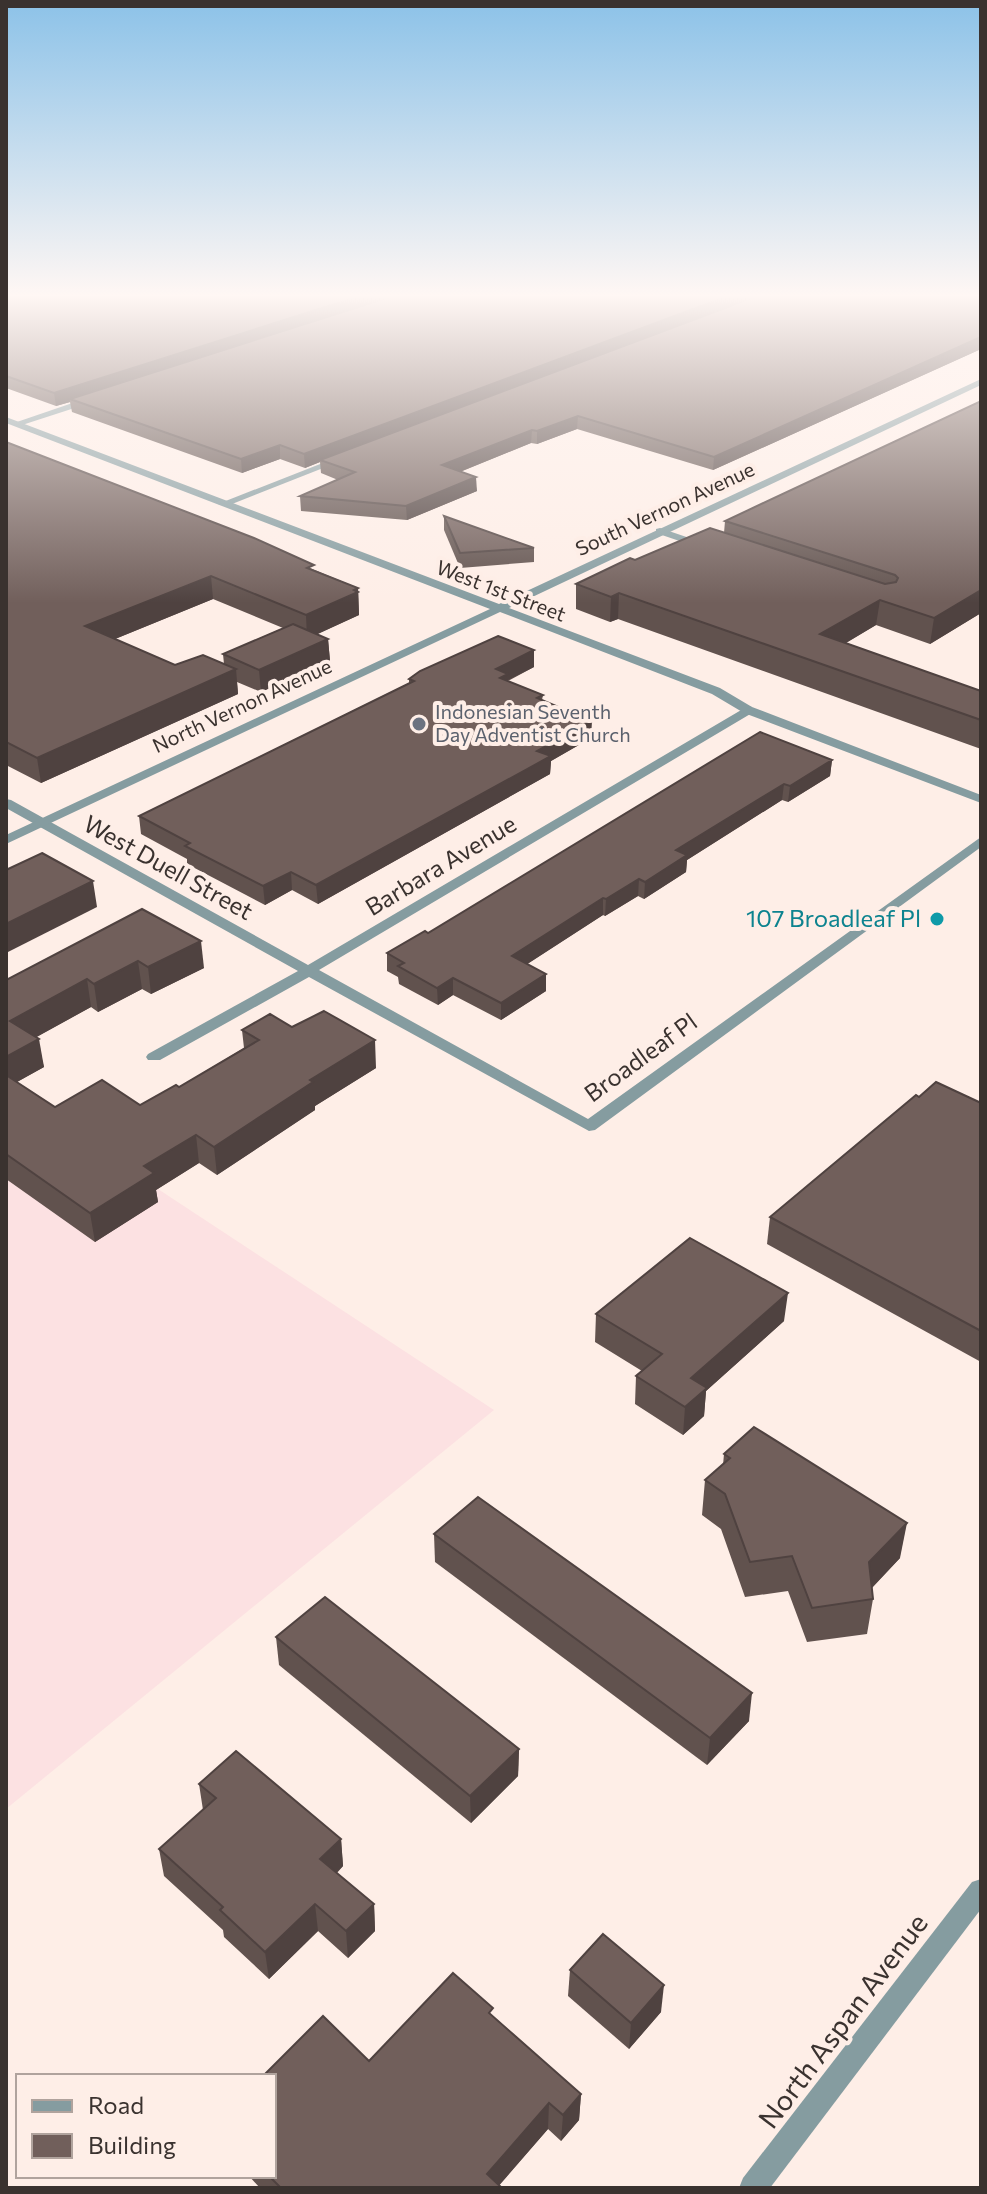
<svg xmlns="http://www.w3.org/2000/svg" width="987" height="2194" font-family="Commissioner,sans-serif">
	<rect width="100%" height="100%" fill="#feeee7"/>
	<!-- education -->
	<path fill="#fce1e2" d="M6 1089 494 1410 6 1809Z"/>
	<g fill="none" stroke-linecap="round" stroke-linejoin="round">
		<!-- minor -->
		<g fill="#859ca0" fill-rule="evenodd">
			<path d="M90 397 94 400 93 402 19 426 11 424Z"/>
			<path d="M338 457 346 459 227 506 218 504Z"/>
			<path d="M660 528 707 544 708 546 703 549 656 533V529Z"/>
			<path d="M748 706 752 707V713L319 970 588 1119 981 837V847L595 1130 589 1131 309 977 160 1060H148L146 1057 148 1054 298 971 6 808V799L11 800 308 965Z"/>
			<path d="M981 1879V1909L770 2188H739L743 2178 972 1882Z"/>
		</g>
		<!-- tertiary -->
		<path fill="#859ca0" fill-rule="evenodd" d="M981 379V385L509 608 720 688 752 707 981 795V803L744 713 712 694 500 612 6 844V835L490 609 6 423V417L499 604Z"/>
	</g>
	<!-- wall -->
	<g fill="#61524e" fill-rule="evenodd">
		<path d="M6 296H981V349L713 470 577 429 537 444 531 443 460 472 477 491 407 520 301 511 300 496 338 480 321 473 320 462 305 468 280 459 242 473 72 412 70 402 56 406 6 388Z"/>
		<path d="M981 401V613L930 644 876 625 846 643 981 691V749L618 619 610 622 576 609V584L635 560 724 533 725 521Z"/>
		<path d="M6 442 358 588 359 615 317 634 328 639 330 661 261 692 237 682 238 694 41 783 6 765ZM213 599 283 628 223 654 224 664 175 665 115 639Z"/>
		<path d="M444 516 534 548V562L460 568 444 530Z"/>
		<path d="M534 667 508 681 543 695 542 700 591 738 551 761 550 774 318 904 292 890 265 905 187 864V859L141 834 139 816 409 683V679Z"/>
		<path d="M832 760 830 776 788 802 782 800 687 860 686 872 644 899 638 896 605 916 603 915 527 964 546 991 501 1020 453 995 438 1005 399 984 398 977 387 971V953L428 933Z"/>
		<path d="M142 909 204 968 151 994 142 989 98 1012 91 1007 36 1037 44 1067 17 1082 55 1107 140 1105 179 1087 244 1048 242 1030 292 1027 376 1068 315 1106V1110L217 1175 199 1163 156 1190 158 1202 95 1242 6 1179V980Z"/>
		<path d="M919 1097 981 1103V1362L767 1244 770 1217Z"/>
		<path d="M596 1314 784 1321 706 1391 704 1416 683 1435 635 1404 636 1376 642 1371 595 1342Z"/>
		<path d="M724 1454 900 1558 872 1588 873 1599 867 1634 807 1642 788 1591 745 1597 721 1529 702 1515 705 1480 723 1465Z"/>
		<path d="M434 1534 749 1721 707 1765 435 1562Z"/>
		<path d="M276 1637 519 1749 518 1776 471 1823 279 1665Z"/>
		<path d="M199 1784 341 1839 343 1866 337 1873 374 1904 375 1931 348 1958 318 1931 269 1979 224 1937 223 1930 164 1876 159 1849 203 1810Z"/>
		<path d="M570 1970 661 2012 629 2049 568 1996Z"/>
		<path d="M493 2016 581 2094 579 2120 561 2141 548 2129 499 2185 502 2188H260L249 2176H274L369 2061Z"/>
	</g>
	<!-- shaded-wall -->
	<g fill="#4f4240">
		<path d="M360 296H398L70 399V402L56 406 54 393Z"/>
		<path d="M728 296H758L320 460V462L305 468 304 454Z"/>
		<path d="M981 337V349L713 470 714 457Z"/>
		<path d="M578 416 577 429 537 444V431Z"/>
		<path d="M532 430 531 443 442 479V465Z"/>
		<path d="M280 445V459L242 473 241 459Z"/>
		<path d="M476 477 477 491 407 520 406 506Z"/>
		<path d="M211 576 213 599 88 650 85 626Z"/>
		<path d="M358 588 359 615 307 639 306 615Z"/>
		<path d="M981 590V613L930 644 934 618Z"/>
		<path d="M619 593 618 619 610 622 611 597Z"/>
		<path d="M880 600 876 625 817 660 820 634Z"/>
		<path d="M328 639 330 661 261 692 259 670Z"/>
		<path d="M534 650V667L508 680V691L496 669Z"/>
		<path d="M236 669 238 694 41 783 37 758Z"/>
		<path d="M592 721 591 738 551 761 550 774 318 904 316 885 537 751Z"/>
		<path d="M832 760 830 776 788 802 790 786Z"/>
		<path d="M784 784 782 800 687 860 686 872 644 899 645 882 676 850Z"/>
		<path d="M291 872 292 890 265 905 263 886Z"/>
		<path d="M639 879 638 896 605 916 606 899Z"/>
		<path d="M93 881 97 907 6 953V924Z"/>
		<path d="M603 898V915L512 974V956Z"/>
		<path d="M201 941 204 968 151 994 148 967Z"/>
		<path d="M138 961 142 989 98 1012 94 984Z"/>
		<path d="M546 974V991L501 1020V1003Z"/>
		<path d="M453 978V995L438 1005 437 988Z"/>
		<path d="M87 979 91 1007 15 1049 10 1021Z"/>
		<path d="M39 1039 44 1067 6 1088V1057Z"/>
		<path d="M375 1040 376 1068 315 1106V1110L217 1175 214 1147 310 1080Z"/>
		<path d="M196 1135 199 1163 156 1190 158 1202 95 1242 90 1213 144 1166Z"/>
		<path d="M788 1293 784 1321 706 1391 704 1416 683 1435 685 1407 691 1378Z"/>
		<path d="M907 1523 900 1558 863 1597 869 1562Z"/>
		<path d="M752 1693 749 1721 707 1765 710 1738Z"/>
		<path d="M519 1749 518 1776 471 1823 470 1796Z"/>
		<path d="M341 1839 343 1866 323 1886 320 1859Z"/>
		<path d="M315 1904 318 1931 269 1979 265 1952Z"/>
		<path d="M374 1904 375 1931 348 1958 346 1931Z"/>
		<path d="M664 1985 661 2012 629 2049 631 2023Z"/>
		<path d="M581 2094 579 2120 561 2141 563 2115Z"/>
		<path d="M549 2103 548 2129 497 2188 487 2174Z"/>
	</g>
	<!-- building -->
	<g fill="#715f5b" stroke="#4f4240" stroke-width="2">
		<path d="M6 296H360L54 393 6 376Z"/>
		<path d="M393 296H728L304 454 280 445 241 459 70 399Z"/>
		<path d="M757 296H981V337L714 457 578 416 537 431 532 430 442 465 476 477 406 506 300 496 355 472 320 460Z"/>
		<path d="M981 401V590L934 618 880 600 820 634 981 691V720L619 593 611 597 576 584 630 558 635 560 710 528 885 584 896 582 898 578 895 575 725 521Z"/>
		<path d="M6 442 254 538 314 565 307 568 358 588 354 590 358 592 306 615 211 576 85 626 175 665 203 655 236 669 37 758 6 742Z"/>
		<path d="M444 516 534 548 460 553Z"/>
		<path d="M293 624 328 639 259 670 223 654Z"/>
		<path d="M498 636 534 650 496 669 508 674 500 678 543 695 537 698 592 721 537 751 551 756 316 885 291 872 263 886 185 846 190 843 139 816 414 681 409 679 420 671Z"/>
		<path d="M760 732 832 760 790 786 784 784 676 850 687 855 645 882 639 879 606 899 603 898 512 956 546 974 501 1003 453 978 437 988 398 966 404 963 387 953 425 931 428 933Z"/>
		<path d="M42 853 93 881 6 924V870Z"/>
		<path d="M142 909 201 941 148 967 138 961 94 984 87 979 10 1021 39 1039 6 1057V980Z"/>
		<path d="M324 1011 375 1040 310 1080 313 1082 214 1147 196 1135 144 1166 154 1173 90 1213 6 1154V1075L55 1107 102 1080 140 1105 176 1085 179 1087 259 1040 242 1030 270 1014 292 1027Z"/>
		<path d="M936 1082 981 1103V1331L770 1217 916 1095 919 1097Z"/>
		<path d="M690 1238 788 1293 691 1378 707 1388 685 1407 636 1376 662 1354 596 1314Z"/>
		<path d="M754 1427 907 1523 869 1562 873 1599 812 1608 792 1556 750 1562 725 1494 705 1480 730 1458 724 1454Z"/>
		<path d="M478 1497 752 1693 710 1738 434 1534Z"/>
		<path d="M325 1597 519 1749 470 1796 276 1637Z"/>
		<path d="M236 1751 341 1839 320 1859 374 1904 346 1931 315 1904 265 1952 220 1910 223 1907 159 1849 216 1798 199 1784Z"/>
		<path d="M603 1934 664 1985 631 2023 570 1970Z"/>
		<path d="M453 1973 493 2008 489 2013 581 2094 563 2115 549 2103 487 2174 502 2188H281L269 2176H274V2076H263L323 2016 369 2061Z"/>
	</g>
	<!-- sky -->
	<linearGradient id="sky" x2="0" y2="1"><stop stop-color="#8cc2e8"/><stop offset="0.49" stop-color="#fff7f4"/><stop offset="1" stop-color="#fff7f4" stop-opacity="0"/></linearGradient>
	<rect width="987" height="603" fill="url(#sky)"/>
	<!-- markers -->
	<circle fill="#6b7280" stroke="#feeee7" stroke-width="3" cx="419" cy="724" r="8"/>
	<circle fill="#0f9aa8" stroke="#feeee7" stroke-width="3" cx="937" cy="919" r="8"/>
	<g text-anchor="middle" stroke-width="8" stroke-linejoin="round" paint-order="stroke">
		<!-- far-street labels -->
		<g font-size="20" fill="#3a322f" stroke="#feeee7">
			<text transform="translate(665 509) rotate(-25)" y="7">South Vernon Avenue</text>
			<text transform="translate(501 591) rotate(21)" y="7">West 1st Street</text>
			<text transform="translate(242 706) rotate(-25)" y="7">North Vernon Avenue</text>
		</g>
		<!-- far-worship labels -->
		<g font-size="20" fill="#5b616d" stroke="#feeee7" text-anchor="start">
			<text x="435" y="719">Indonesian Seventh<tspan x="435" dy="23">Day Adventist Church</tspan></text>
		</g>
		<!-- street labels -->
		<g font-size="24" fill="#3a322f" stroke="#feeee7">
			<text transform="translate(441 866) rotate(-31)" y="8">Barbara Avenue</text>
			<text transform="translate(168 868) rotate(29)" y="8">West Duell Street</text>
			<text transform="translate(641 1058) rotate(-36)" y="8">Broadleaf Pl</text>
		</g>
		<!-- culture labels -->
		<g font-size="24" fill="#0d838f" stroke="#feeee7" text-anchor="end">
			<text x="921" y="927">107 Broadleaf Pl</text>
		</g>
		<!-- near-street labels -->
		<g font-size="28" fill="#3a322f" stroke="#feeee7">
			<text transform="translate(843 2021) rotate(-53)" y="10">North Aspan Avenue</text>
		</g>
	</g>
	<!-- border -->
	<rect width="987" height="2194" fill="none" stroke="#3a322f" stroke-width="16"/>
	<!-- legend -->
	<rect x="16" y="2074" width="260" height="104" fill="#feeee7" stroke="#b0a39d" stroke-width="2"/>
	<rect x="32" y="2100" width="40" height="12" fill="#859ca0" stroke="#b0a39d" stroke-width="2"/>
	<text x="88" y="2114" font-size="24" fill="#3a322f">Road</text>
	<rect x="32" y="2134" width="40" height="24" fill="#715f5b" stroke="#b0a39d" stroke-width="2"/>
	<text x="88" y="2154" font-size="24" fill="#3a322f">Building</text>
</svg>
